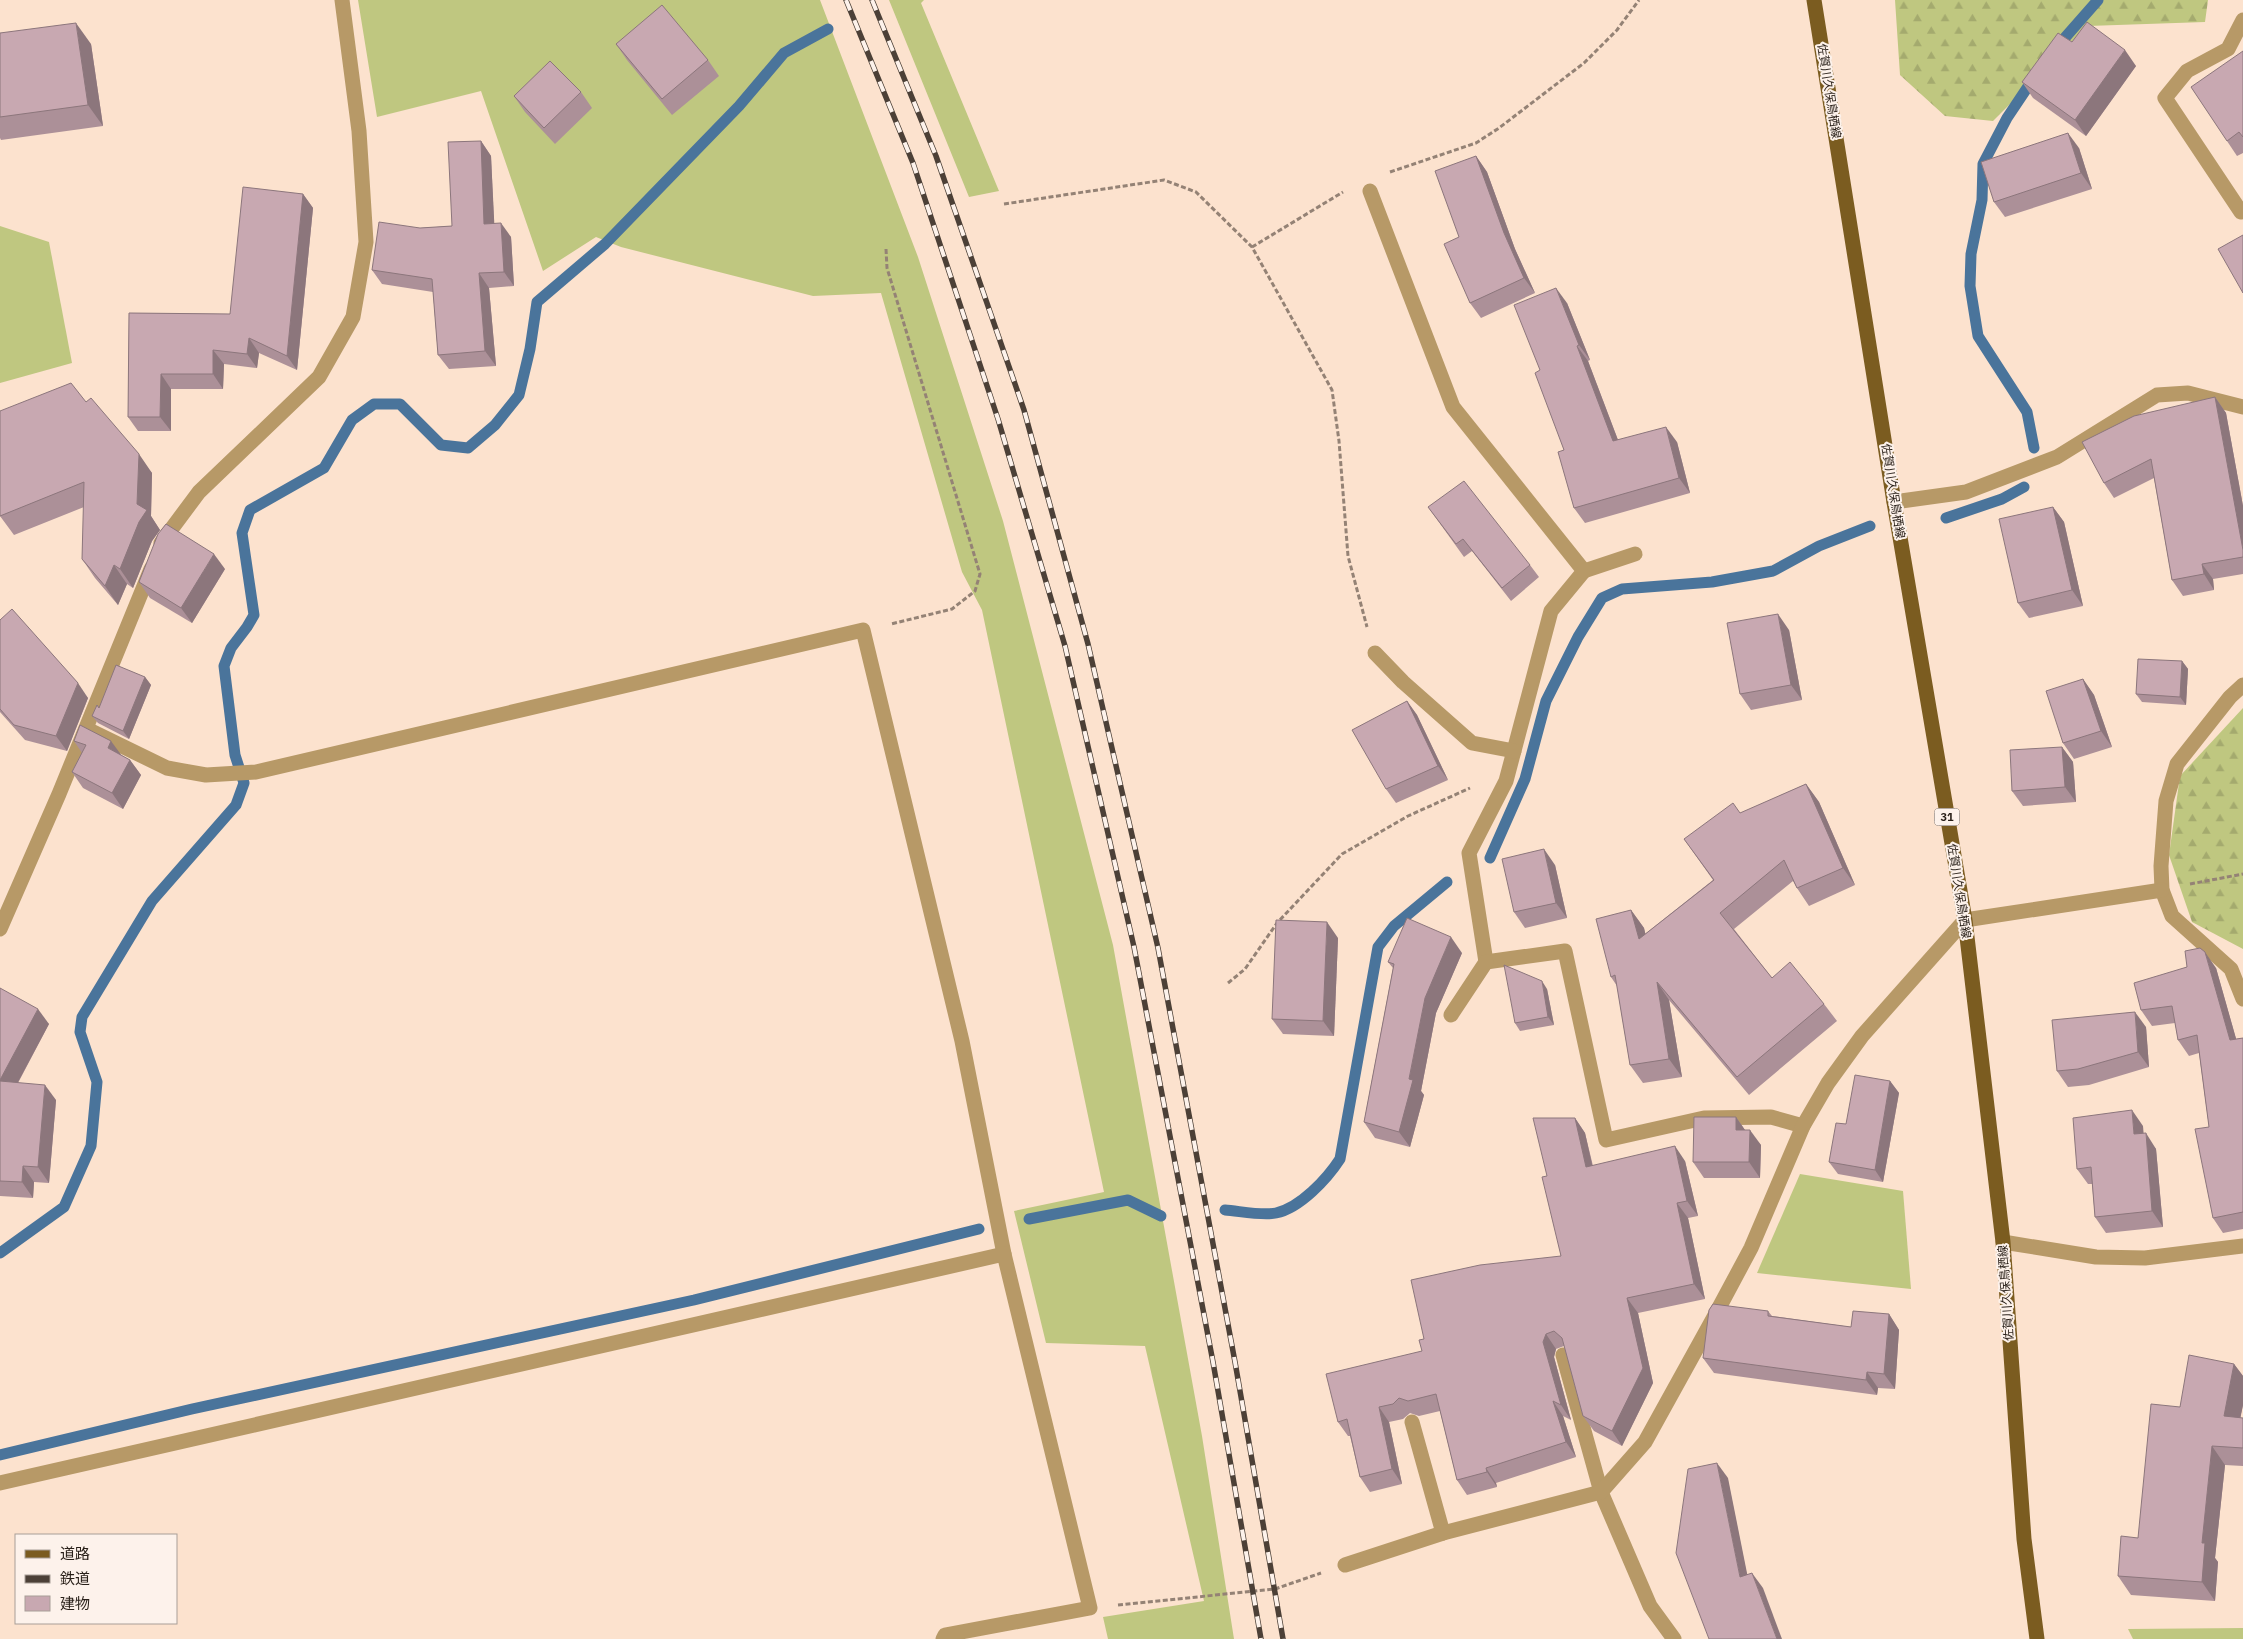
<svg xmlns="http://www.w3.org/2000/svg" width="2243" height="1639" font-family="'IBM Plex Sans','Noto Sans JP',sans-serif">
	<defs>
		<pattern id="forest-firs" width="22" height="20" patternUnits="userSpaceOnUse" patternTransform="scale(1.25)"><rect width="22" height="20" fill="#bfc780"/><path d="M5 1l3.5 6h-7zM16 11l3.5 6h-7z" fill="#a4aa6e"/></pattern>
	</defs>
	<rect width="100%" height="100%" fill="#fce2ce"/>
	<!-- grass -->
	<g fill="#bfc780">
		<path d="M358 0H820L918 257 1003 521 1113 945 1202 1436 1234 1639H1108L1103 1617 1204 1601 1145 1346 1046 1343 1014 1211 1104 1192 982 610 962 572 881 293 813 296 621 247 596 237 543 271 481 91 377 117Z"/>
		<path d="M889 0H924L921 3 999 191 969 197Z"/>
		<path d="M0 226 49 242 72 363 0 383Z"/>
		<path d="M1800 1174 1903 1191 1911 1289 1757 1273Z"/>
		<path d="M2243 1628V1639H2133L2128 1629Z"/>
	</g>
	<!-- forest -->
	<g fill="url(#forest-firs)">
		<path d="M1895 0H2208L2205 22 2088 26 1993 121 1945 116 1900 75Z"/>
		<path d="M2243 708V949L2192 922 2169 855 2180 776Z"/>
	</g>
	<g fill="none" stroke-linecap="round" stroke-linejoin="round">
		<!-- stream -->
		<g stroke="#4a749b" stroke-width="11">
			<path d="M2055 49 2098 0"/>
			<path d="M2034 448 2027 412 1978 336 1970 286 1971 254 1982 200 1983 164 2007 118 2035 76"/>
			<path d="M1946 518 2002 499 2024 487"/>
			<path d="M1490 858 1525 779 1546 701 1578 637 1602 598 1622 589 1712 582 1773 571 1819 546 1870 526"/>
			<path d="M1225 1210C1239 1211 1263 1216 1276 1213 1300 1208 1327 1179 1340 1159L1378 947 1394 926 1447 882"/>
			<path d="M1029 1219 1128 1200 1161 1216"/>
			<path d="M0 1253 64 1207 91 1146 97 1082 80 1032 82 1017 152 901 236 805 244 783 235 755 224 666 231 648 247 627 254 615 242 533 250 510 324 468 352 420 374 404H400L441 445 468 448 495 425 519 395 530 349 537 302 605 244 739 106 784 53 828 29"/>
			<path d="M0 1455 192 1409 694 1300 979 1229"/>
		</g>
		<!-- path -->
		<g stroke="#948275" stroke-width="3" stroke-dasharray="5 2.5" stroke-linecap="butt">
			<path d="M1390 172 1476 143 1499 128 1584 63 1617 30 1639 0"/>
			<path d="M1004 204 1164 180 1196 192 1252 247 1332 390 1339 441 1348 556 1367 627"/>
			<path d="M1252 247 1343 192"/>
			<path d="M886 249 887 268 980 574 975 591 952 609 891 624"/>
			<path d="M2190 884 2243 874"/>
			<path d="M1228 983 1245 969 1277 923 1342 854 1408 816 1470 788"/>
			<path d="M1118 1605 1275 1589 1321 1573"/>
		</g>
		<!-- minor -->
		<g stroke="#b79967" stroke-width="15">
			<path d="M2243 20 2228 49 2187 71 2165 98 2241 212 2243 211"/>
			<path d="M1370 191 1453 407 1584 571 1551 611 1506 781 1469 853 1486 962 1565 951 1606 1140 1704 1118 1771 1117 1803 1126"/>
			<path d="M1894 502 1966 492 2057 457 2157 395 2188 393 2243 407"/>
			<path d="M161 543 199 492 319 377 353 317 366 242 359 131 342 0"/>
			<path d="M1584 571 1635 554"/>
			<path d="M1375 653 1403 682 1472 743 1514 751"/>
			<path d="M2243 685 2230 697 2177 764 2166 801 2161 866 2162 890 2172 916 2231 969 2243 999"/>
			<path d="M89 730 167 768 206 775 256 772 863 630 962 1041 1004 1254"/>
			<path d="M0 929 59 794 151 569"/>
			<path d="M1451 1015 1486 962"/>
			<path d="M2003 1242 2096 1257 2145 1258 2243 1246"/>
			<path d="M1563 1355 1601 1492 1650 1606 1674 1639"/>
			<path d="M1412 1422 1443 1533"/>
			<path d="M0 1483 1004 1254 1090 1608 945 1635 943 1639"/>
			<path d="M1345 1565 1443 1533 1601 1492 1645 1442 1713 1319 1751 1248 1803 1126 1828 1083 1862 1036 1965 920 2162 890"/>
		</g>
		<!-- major -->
		<path stroke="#7b5c20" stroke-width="15" d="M1814 0 1894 502 1965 920 2003 1242 2024 1539 2037 1639"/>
		<defs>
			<g id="rail">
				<path d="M846 0 913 163 998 419 1065 646 1134 947 1213 1362 1261 1639"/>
				<path d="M872 0 936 156 1024 410 1088 644 1158 948 1235 1362 1283 1639"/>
			</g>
		</defs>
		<!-- rail casing -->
		<use href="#rail" stroke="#4c4037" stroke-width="5.5"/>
		<!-- rail -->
		<use href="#rail" stroke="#fdf2eb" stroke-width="4" stroke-dasharray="11" stroke-linecap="butt"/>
	</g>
	<!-- wall -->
	<g fill="#ac9098">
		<path d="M0 33 91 44 103 126 1 140 0 138Z"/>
		<path d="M2072 42 2136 66 2086 136 2033 98 2022 82Z"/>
		<path d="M616 44 708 60 719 76 672 115 627 60Z"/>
		<path d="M2243 51V153L2237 156 2227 141Z"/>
		<path d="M581 92 592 108 555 144 525 112 514 96Z"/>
		<path d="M481 141 491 156 494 223 511 237 514 286 489 288 496 366 449 369 438 355 433 292 382 284 372 270 420 228 452 226Z"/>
		<path d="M2079 148 2092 189 2005 217 1994 202Z"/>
		<path d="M1476 156 1487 172 1515 249 1535 293 1481 318 1470 303 1459 237Z"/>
		<path d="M303 194 313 208 297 370 259 353 257 368 224 364 223 389H171V431H138L128 417 129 313 230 314Z"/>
		<path d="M1567 303 1590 360 1588 361 1618 440 1677 442 1690 493 1585 523 1574 508 1564 450 1540 370Z"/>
		<path d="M2215 397 2226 413 2243 506V574L2213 579 2214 590 2183 596 2172 580 2154 478 2114 498 2104 483Z"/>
		<path d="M86 402 152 473 151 516 160 530 152 541 133 588 127 584 118 605 95 578 82 559 84 507 14 535 0 516Z"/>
		<path d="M1428 507 1530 565 1539 577 1511 601 1472 551 1464 557Z"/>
		<path d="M2053 507 2064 522 2083 606 2029 618 2018 603Z"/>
		<path d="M225 569 192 623 150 598 139 582Z"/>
		<path d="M0 620 88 698 67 751 25 740 0 712Z"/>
		<path d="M1789 630 1802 700 1751 710 1740 694Z"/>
		<path d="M2182 661 2188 669 2186 705 2142 702 2136 694Z"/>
		<path d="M145 677 151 685 129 739 98 723 92 716 99 708Z"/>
		<path d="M2083 679 2094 695 2112 747 2074 759 2063 743Z"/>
		<path d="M1407 701 1417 715 1448 780 1396 803 1386 789Z"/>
		<path d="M74 741 121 755 130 760 141 775 123 809 83 788 72 772 82 753Z"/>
		<path d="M2062 747 2073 762 2076 802 2023 806 2012 791Z"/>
		<path d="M1806 784 1819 802 1855 885 1809 906 1797 888 1793 881 1734 929 1772 978 1824 1004 1837 1021 1749 1095 1669 1000 1682 1077 1643 1083 1630 1065 1617 986 1611 977 1631 910 1644 928 1645 934 1713 880 1684 839Z"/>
		<path d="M1555 865 1567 918 1525 928 1514 912Z"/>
		<path d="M1338 938 1334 1036 1283 1034 1272 1019Z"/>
		<path d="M1462 953 1436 1013 1421 1091 1424 1095 1410 1147 1375 1138 1364 1122 1393 968 1388 962Z"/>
		<path d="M2216 968 2236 1039 2243 1038V1229L2223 1233 2213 1218 2209 1127 2199 1053 2189 1056 2178 1040 2175 1023 2152 1026 2141 1010Z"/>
		<path d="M0 988 49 1024 18 1083 56 1100 49 1183 34 1182 33 1198 0 1196Z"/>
		<path d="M1547 989 1554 1025 1520 1031 1515 1023Z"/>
		<path d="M2146 1027 2149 1067 2089 1085 2068 1087 2057 1071Z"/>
		<path d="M1890 1081 1899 1093 1883 1182 1838 1174 1829 1162 1846 1124Z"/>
		<path d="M1736 1117 1745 1130 1761 1145 1760 1178H1704L1693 1162Z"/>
		<path d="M1575 1118 1585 1133 1593 1166 1685 1161 1698 1216 1688 1218 1705 1299 1638 1313 1653 1383 1622 1446 1594 1431 1583 1416 1564 1346 1556 1349 1554 1357 1571 1420 1563 1416 1576 1457 1496 1483 1497 1487 1467 1495 1457 1480 1440 1411 1419 1416 1410 1413 1403 1419 1389 1422 1402 1484 1370 1492 1360 1477 1350 1436H1348L1338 1422 1422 1351 1424 1339 1561 1256 1547 1176Z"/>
		<path d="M2143 1126V1134L2156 1149 2163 1227 2106 1233 2095 1217 2092 1184H2088L2077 1169Z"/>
		<path d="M1768 1311 1772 1316 1851 1327 1889 1314 1899 1330 1895 1389 1878 1388 1877 1395 1714 1373 1703 1358Z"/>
		<path d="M2234 1364 2243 1376V1405L2240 1418H2243V1466L2225 1465 2215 1558 2218 1562 2215 1601 2131 1595 2118 1576 2138 1538 2180 1407Z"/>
	</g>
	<!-- shaded-wall -->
	<g fill="#8c767c">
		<path d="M76 23 91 44 103 126 88 105Z"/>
		<path d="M2125 50 2136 66 2086 136 2075 120Z"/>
		<path d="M2068 133 2079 148 2092 189 2081 173Z"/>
		<path d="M481 141 491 156 495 238 484 224Z"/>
		<path d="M1476 156 1487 172 1515 249 1535 293 1524 278 1504 233Z"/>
		<path d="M303 194 313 208 297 370 287 356Z"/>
		<path d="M501 223 511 237 514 286 504 272Z"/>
		<path d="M479 273 489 288 496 366 485 351Z"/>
		<path d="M1556 288 1567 303 1590 360 1579 345Z"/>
		<path d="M249 338 259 353 257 368 247 354Z"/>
		<path d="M1577 346 1588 361 1624 456 1613 441Z"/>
		<path d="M213 350 224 364 223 389 213 374Z"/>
		<path d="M161 374 171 389V431L160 417Z"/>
		<path d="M2215 397 2226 413 2243 506V550Z"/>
		<path d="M1666 427 1677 442 1690 493 1679 478Z"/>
		<path d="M139 454 152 473 151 516 160 530 152 541 133 588 120 569 137 504Z"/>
		<path d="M2053 507 2064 522 2083 606 2072 590Z"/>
		<path d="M214 554 225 569 192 623 181 608Z"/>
		<path d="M2202 564 2213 579 2214 590 2204 574Z"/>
		<path d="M114 565 127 584 118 605 105 586Z"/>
		<path d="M1778 614 1789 630 1802 700 1791 685Z"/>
		<path d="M2182 661 2188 669 2186 705 2180 697Z"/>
		<path d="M145 677 151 685 129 739 123 731Z"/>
		<path d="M2083 679 2094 695 2112 747 2101 731Z"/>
		<path d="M78 683 88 698 67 751 56 736Z"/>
		<path d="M1407 701 1417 715 1448 780 1438 766Z"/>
		<path d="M111 741 122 756 108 748Z"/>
		<path d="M2062 747 2073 762 2076 802 2065 787Z"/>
		<path d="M130 760 141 775 123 809 112 793Z"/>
		<path d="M1806 784 1819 802 1855 885 1843 868Z"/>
		<path d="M1544 849 1555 865 1567 918 1556 903Z"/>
		<path d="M1631 910 1644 928 1651 957 1639 939Z"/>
		<path d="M1327 922 1338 938 1334 1036 1323 1021Z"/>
		<path d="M1451 937 1462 953 1436 1013 1421 1091 1424 1095 1410 1147 1399 1132 1425 998Z"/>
		<path d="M2205 952 2216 968 2241 1056 2230 1040Z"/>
		<path d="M1542 981 1547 989 1554 1025 1548 1017Z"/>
		<path d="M1657 982 1669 1000 1682 1077 1669 1059Z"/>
		<path d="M38 1009 49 1024 10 1097 0 1082V1080Z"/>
		<path d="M2135 1012 2146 1027 2149 1067 2138 1052Z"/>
		<path d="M1890 1081 1899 1093 1883 1182 1875 1170Z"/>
		<path d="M45 1085 56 1100 49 1183 38 1167Z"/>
		<path d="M2132 1110 2143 1126 2145 1150 2134 1134Z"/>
		<path d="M1736 1117 1747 1133 1736 1130Z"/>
		<path d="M1575 1118 1585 1133 1596 1182 1586 1167Z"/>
		<path d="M1750 1130 1761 1145 1760 1178 1749 1162Z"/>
		<path d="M2146 1133 2156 1149 2163 1227 2152 1211Z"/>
		<path d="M1675 1146 1685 1161 1698 1216 1687 1201Z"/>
		<path d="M23 1166 34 1182 33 1198 22 1182Z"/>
		<path d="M1677 1203 1688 1218 1705 1299 1694 1284Z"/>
		<path d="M1627 1298 1638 1313 1653 1383 1622 1446 1612 1431Z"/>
		<path d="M1889 1314 1899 1330 1895 1389 1884 1374Z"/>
		<path d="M1546 1334 1556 1349 1554 1357 1571 1420 1561 1405 1543 1342Z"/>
		<path d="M2234 1364 2243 1376V1405L2237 1435 2224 1416Z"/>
		<path d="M1867 1372 1878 1388 1877 1395 1866 1380Z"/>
		<path d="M1553 1401 1563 1416 1576 1457 1566 1442Z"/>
		<path d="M1379 1407 1389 1422 1402 1484 1392 1469Z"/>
		<path d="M2212 1446 2225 1465 2215 1558 2218 1562 2215 1601 2202 1582V1543Z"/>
		<path d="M1717 1463 1728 1478 1751 1593 1740 1577Z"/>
		<path d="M1486 1468 1496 1483 1497 1487 1487 1472Z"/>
		<path d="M1752 1573 1763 1588 1782 1639H1777Z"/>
	</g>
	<!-- building -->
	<g fill="#c8a8b1" stroke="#8c767c">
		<path d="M662 5 708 60 662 99 616 44Z"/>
		<path d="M2087 22 2125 50 2075 120 2022 82 2058 33 2072 42Z"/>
		<path d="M76 23 88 105 0 117V33Z"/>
		<path d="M2243 51V137L2239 132 2227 141 2191 87Z"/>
		<path d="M550 61 581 92 544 128 514 96Z"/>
		<path d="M2068 133 2081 173 1994 202 1981 162Z"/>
		<path d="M481 141 484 224 501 223 504 272 479 273 485 351 438 355 432 279 372 270 379 222 420 228 452 226 448 142Z"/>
		<path d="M1476 156 1504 233 1524 278 1470 303 1444 244 1459 237 1435 171Z"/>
		<path d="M243 187 303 194 287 356 249 338 247 354 213 350V374H161L160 417H128L129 313 230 314Z"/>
		<path d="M2243 235V293L2218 249Z"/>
		<path d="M1556 288 1579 345 1577 346 1613 441 1666 427 1679 478 1574 508 1558 452 1564 450 1535 373 1540 370 1514 305Z"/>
		<path d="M71 383 86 402 91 398 139 454 137 504 147 510 139 522 120 569 114 565 105 586 82 559 84 482 0 516V411Z"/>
		<path d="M2215 397 2243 550V557L2202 564 2204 574 2172 580 2151 459 2104 483 2082 442 2134 416Z"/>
		<path d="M1464 481 1530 565 1502 588 1463 539 1456 544 1428 507Z"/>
		<path d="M2053 507 2072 590 2018 603 1999 519Z"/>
		<path d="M166 524 214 554 181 608 139 582 158 534Z"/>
		<path d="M12 609 78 683 56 736 14 725 0 709V620Z"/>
		<path d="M1778 614 1791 685 1740 694 1727 623Z"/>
		<path d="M2138 659 2182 661 2180 697 2136 694Z"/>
		<path d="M116 665 145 677 123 731 92 716 97 705 99 708Z"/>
		<path d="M2083 679 2101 731 2063 743 2046 691Z"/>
		<path d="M1407 701 1438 766 1386 789 1352 730Z"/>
		<path d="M80 725 111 741 108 748 130 760 112 793 72 772 86 745 74 741Z"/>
		<path d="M2062 747 2065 787 2012 791 2010 750Z"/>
		<path d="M1806 784 1843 868 1797 888 1784 860 1720 913 1772 978 1790 962 1824 1004 1737 1077 1657 982 1669 1059 1630 1065 1615 975 1611 977 1596 919 1631 910 1639 939 1714 880 1684 839 1733 803 1740 813Z"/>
		<path d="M1544 849 1556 903 1514 912 1502 859Z"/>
		<path d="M1407 918 1451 937 1425 998 1409 1079 1413 1080 1399 1132 1364 1122 1394 964 1388 962Z"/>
		<path d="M1276 920 1327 922 1323 1021 1272 1019Z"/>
		<path d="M2200 948 2205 952 2230 1040 2243 1038V1212L2213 1218 2195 1129 2209 1127 2197 1035 2178 1040 2172 1006 2141 1010 2134 983 2187 967 2185 951Z"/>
		<path d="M1504 965 1542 981 1548 1017 1515 1023Z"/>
		<path d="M0 988 38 1009 0 1080Z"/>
		<path d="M2135 1012 2138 1052 2078 1069 2057 1071 2052 1020Z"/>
		<path d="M1855 1075 1890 1081 1875 1170 1829 1162 1836 1123 1846 1124Z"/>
		<path d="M0 1081 45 1085 38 1167 23 1166 22 1182 0 1181Z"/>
		<path d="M2132 1110 2134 1134 2146 1133 2152 1211 2095 1217 2091 1167 2077 1169 2073 1118Z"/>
		<path d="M1694 1117H1736V1130H1750L1749 1162H1693Z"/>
		<path d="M1533 1118H1575L1586 1167 1675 1146 1687 1201 1677 1203 1694 1284 1627 1298 1643 1368 1612 1431 1583 1416 1562 1338 1554 1331 1546 1334 1543 1342 1561 1405 1553 1401 1566 1442 1486 1468 1487 1472 1457 1480 1436 1394 1408 1401 1399 1398 1393 1404 1379 1407 1392 1469 1360 1477 1347 1419 1338 1422 1326 1374 1422 1351 1419 1340 1424 1339 1411 1280 1480 1265 1561 1256 1542 1177 1547 1176Z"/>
		<path d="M1713 1304 1768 1311V1316L1851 1327 1853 1311 1889 1314 1884 1374 1867 1372 1866 1380 1703 1358 1709 1310Z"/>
		<path d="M2189 1355 2234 1364 2224 1416 2243 1418V1448L2212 1446 2202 1543H2205L2202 1582 2118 1576 2121 1536 2138 1538 2151 1404 2180 1407Z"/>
		<path d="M1717 1463 1740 1577 1752 1573 1777 1639H1709L1676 1553 1688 1469Z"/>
	</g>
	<g text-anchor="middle" stroke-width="4" stroke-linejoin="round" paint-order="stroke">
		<!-- shield labels -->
		<rect fill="#fdf2eb" stroke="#685e57" stroke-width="1" x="1934.5" y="808.5" width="25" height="17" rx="4"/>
		<g font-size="11" font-weight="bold" fill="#281f18">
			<text x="1947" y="821">31</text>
		</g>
		<!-- street labels -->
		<g font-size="12" fill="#281f18" stroke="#fdf2eb">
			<text transform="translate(1829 91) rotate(81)" y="4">佐賀川久保鳥栖線</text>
			<text transform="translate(1893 491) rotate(81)" y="4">佐賀川久保鳥栖線</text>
			<text transform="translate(1959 891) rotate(81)" y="4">佐賀川久保鳥栖線</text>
			<text transform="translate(2006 1293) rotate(-94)" y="4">佐賀川久保鳥栖線</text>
		</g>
	</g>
	<!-- legend -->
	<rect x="15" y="1534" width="162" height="90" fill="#fdf2eb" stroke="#a89e97"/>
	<rect x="25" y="1550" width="25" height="8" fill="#7b5c20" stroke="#a89e97"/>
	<text x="60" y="1559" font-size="15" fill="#281f18">道路</text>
	<rect x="25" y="1575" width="25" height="8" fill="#4c4037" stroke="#a89e97"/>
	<text x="60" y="1584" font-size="15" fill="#281f18">鉄道</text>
	<rect x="25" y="1596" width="25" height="15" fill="#c8a8b1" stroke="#a89e97"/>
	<text x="60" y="1609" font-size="15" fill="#281f18">建物</text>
</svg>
